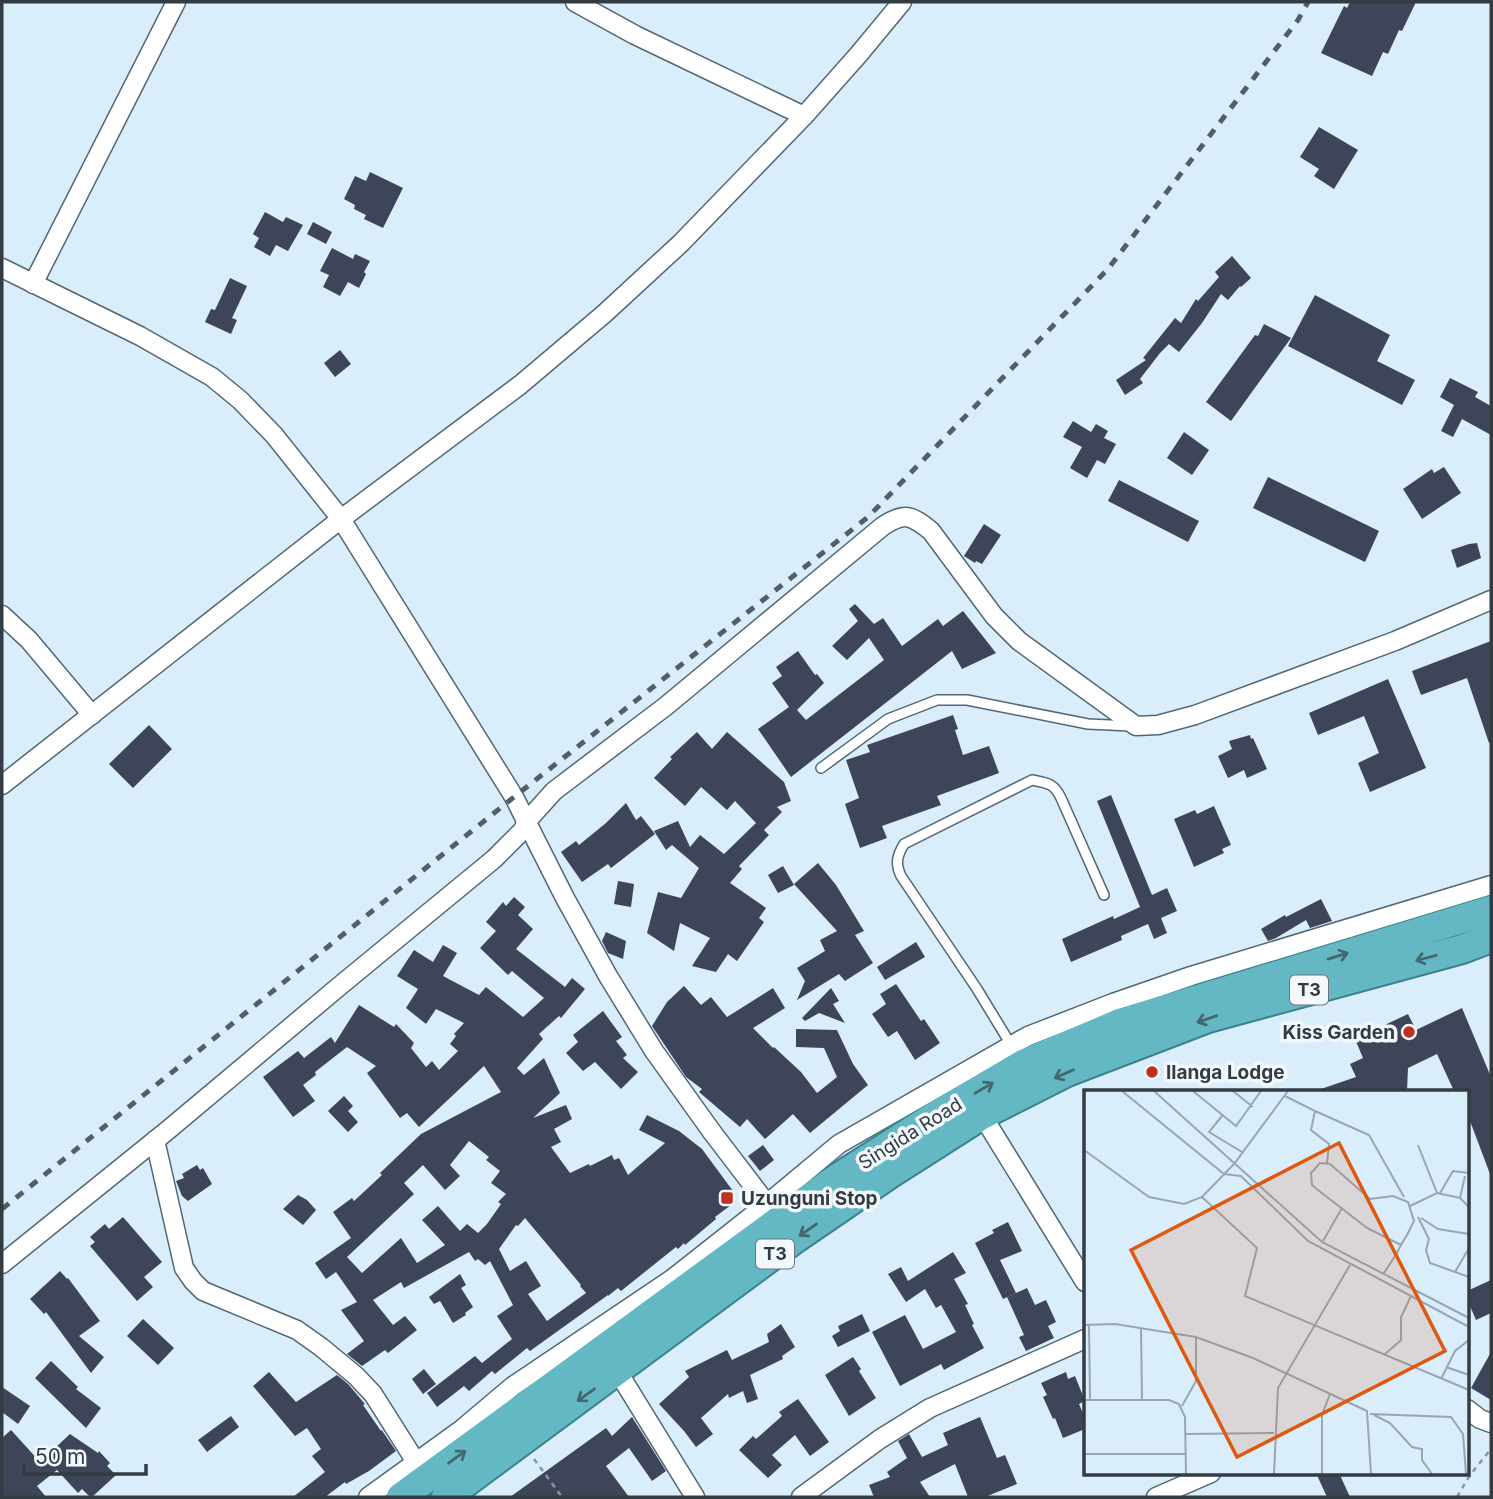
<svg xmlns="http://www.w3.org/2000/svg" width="1493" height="1499" font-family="Inter,sans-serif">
	<rect width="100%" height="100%" fill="#daedfb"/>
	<!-- building -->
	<g fill="#3e4559" fill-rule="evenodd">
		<path d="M1350 2H1416L1402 31 1399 30 1388 54 1383 52 1372 76 1321 53 1344 6 1347 8Z"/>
		<path d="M1319 127 1358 150 1334 189 1314 176 1319 169 1300 157Z"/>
		<path d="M370 172 403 188 383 228 364 219 366 215 354 209 355 205 344 199 355 176 366 181Z"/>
		<path d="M265 212 283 222 286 217 303 225 288 251 276 245 270 256 254 247 259 238 253 234Z"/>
		<path d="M313 222 332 232 326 244 307 234Z"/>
		<path d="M332 248 353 259 355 254 370 261 364 272 366 274 359 288 348 282 340 296 323 287 329 275 320 271Z"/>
		<path d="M1232 256 1251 278 1241 287 1240 286 1228 300 1221 294 1202 323 1179 352 1169 344 1160 353 1140 379 1143 383 1125 395 1116 380 1146 360 1143 358 1175 318 1181 323 1196 299 1198 301 1219 277 1215 272Z"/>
		<path d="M230 278 247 286 232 318 237 320 231 334 205 322 211 309 215 310Z"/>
		<path d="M1315 295 1390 335 1377 361 1415 380 1402 405 1288 346Z"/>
		<path d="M1264 324 1291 338 1231 421 1206 402 1255 335 1258 336Z"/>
		<path d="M340 350 351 364 335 377 324 363Z"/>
		<path d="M1450 378 1478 392 1475 397 1491 406V435L1462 419 1453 437 1441 431 1454 405 1440 397Z"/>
		<path d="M1073 421 1091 432 1096 424 1108 431 1104 438 1116 444 1105 464 1097 460 1087 478 1070 468 1082 447 1063 437Z"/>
		<path d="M1184 432 1209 450 1192 475 1167 458Z"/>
		<path d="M1444 467 1461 493 1422 519 1403 489 1432 469 1434 473Z"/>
		<path d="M1268 477 1379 531 1365 562 1253 508Z"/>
		<path d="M1119 480 1199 521 1188 542 1108 501Z"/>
		<path d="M984 524 1001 535 982 564 976 561 975 563 964 556Z"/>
		<path d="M1477 543 1481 558 1457 568 1451 550 1469 544Z"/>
		<path d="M855 604 874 624 883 618 902 646 938 619 943 626 963 611 996 653 962 669 952 651 791 777 758 729 789 707 772 683 782 676 776 667 798 651 815 675 817 674 824 683 797 710 806 720 884 660 869 638 847 660 832 646 858 621 849 609Z"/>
		<path d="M1491 641V743H1489L1467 678 1421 695 1412 671Z"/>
		<path d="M1388 679 1426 768 1370 792 1358 763 1379 753 1364 716 1318 735 1309 713Z"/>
		<path d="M953 715 958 729 955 730 963 755 989 746 999 773 937 796 941 805 882 826 887 838 860 848 845 804 859 798 846 760 870 752 867 745Z"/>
		<path d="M149 725 172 749 133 788 109 764Z"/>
		<path d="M697 732 712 749 727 732 784 782 791 801 777 807 782 812 764 830 769 835 739 866 742 869 730 883 766 908 759 918 764 922 737 961 728 954 716 972 692 966 710 938 680 923 674 951 647 933 658 892 681 898 699 868 672 845 666 850 654 831 678 821 690 847 700 835 724 854 756 823 735 801 727 810 701 787 685 806 654 778 672 759 670 757Z"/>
		<path d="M1250 735 1251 739 1253 738 1267 769 1247 778 1244 770 1228 778 1218 756 1232 749 1229 741Z"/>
		<path d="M1111 795 1152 895 1167 888 1177 911 1161 918 1167 933 1154 939 1148 924 1121 936 1122 940 1071 962 1062 939 1113 916 1114 919 1140 907 1097 801Z"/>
		<path d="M626 803 636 820 641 816 655 834 611 868 608 864 582 882 561 852 576 841 579 845 606 823Z"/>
		<path d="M1214 806 1231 845 1222 849 1224 853 1194 867 1174 819 1195 810 1197 814Z"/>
		<path d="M818 863 836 885 864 931 855 935 873 963 845 981 839 974 797 1000 805 981 797 968 825 951 820 940 837 931 794 884Z"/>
		<path d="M783 866 794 885 778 893 768 875Z"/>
		<path d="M618 881 634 884 631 907 614 904Z"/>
		<path d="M514 897 525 907 518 915 533 929 516 949 565 987 572 978 585 989 561 1018 559 1016 539 1034 543 1039 517 1068 524 1075 544 1058 560 1093 533 1118 566 1105 572 1119 554 1129 561 1142 551 1147 570 1173 589 1164 590 1166 612 1155 614 1160 619 1158 628 1175 665 1143 639 1130 647 1115 679 1131 702 1149 733 1191 724 1197 731 1205 715 1217 716 1219 685 1245 684 1243 678 1249 676 1247 621 1291 618 1288 608 1296V1295L530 1351 527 1348 495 1374 492 1371 469 1391 464 1386 437 1407 427 1393 475 1356 482 1363 512 1339 497 1316 513 1305 490 1261 485 1265 478 1259 475 1261 469 1252 404 1288 401 1282 373 1300 393 1325 405 1316 417 1330 388 1353 385 1350 362 1366 347 1354 364 1341 341 1310 357 1302 336 1272 326 1279 315 1263 351 1238 333 1212 352 1198 354 1201 382 1175 380 1173 421 1134 501 1092 484 1066 419 1127 407 1113 400 1118 367 1073 376 1066 347 1047 315 1072 316 1075 303 1085 315 1101 293 1117 263 1077 298 1051 304 1058 331 1037 335 1043 359 1005 394 1027 396 1024 414 1043 411 1048 426 1067 432 1061 439 1070 458 1051 450 1044 456 1036 454 1034 464 1023 436 1009 426 1024 406 1008 418 989 397 976 414 950 433 962 443 945 457 953 443 976 479 995 486 987 523 1017 544 998 512 971 508 975 480 948 496 931 486 922 503 902 506 906ZM469 1141 489 1157 486 1160 500 1171 491 1183 506 1194 498 1202 501 1204 487 1224 478 1233 467 1224 460 1231 438 1206 422 1220 445 1245 417 1263 401 1238 362 1273 347 1257 414 1194 404 1183 423 1165 445 1190 460 1176 450 1165ZM525 1218 581 1285 580 1286 586 1293 547 1321 528 1294 541 1286 526 1261 510 1271 499 1249 516 1225 518 1226Z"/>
		<path d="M1321 899 1332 921 1310 928 1306 920 1276 938 1268 941 1261 929 1285 915 1286 917Z"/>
		<path d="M606 932 626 941 623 959 608 953 602 941Z"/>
		<path d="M916 942 925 957 885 980 877 967Z"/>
		<path d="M896 984 921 1021 924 1019 940 1043 915 1060 897 1031 888 1037 872 1014 886 1004 880 994Z"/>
		<path d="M684 986 701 1005 711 997 727 1017 773 988 785 1008 753 1028 773 1048 774 1047 801 1072 817 1093 837 1077 824 1048 796 1047V1029L837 1030 853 1064 868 1085 810 1133 793 1114 765 1139 747 1119 740 1127 699 1092 702 1089 686 1077 652 1026 667 1002Z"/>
		<path d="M831 988 839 1001 833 1004 845 1023 819 1013 805 1021 802 1018Z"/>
		<path d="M1462 1008 1491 1077 1490 1174 1467 1113V1091H1454L1437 1054 1408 1068 1407 1091H1322L1321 1089 1356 1077 1350 1064 1363 1058 1355 1039 1408 1014 1416 1030Z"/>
		<path d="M603 1011 622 1037 616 1041 627 1055 623 1058 638 1072 621 1089 595 1062 583 1071 566 1053 578 1042 573 1035Z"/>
		<path d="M344 1096 353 1106 348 1111 358 1122 348 1132 328 1111Z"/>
		<path d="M763 1145 774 1160 760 1171 748 1156Z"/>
		<path d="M197 1165 200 1170 203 1168 212 1184 188 1201 182 1196 176 1181 184 1178 182 1174Z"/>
		<path d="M298 1195 307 1200 316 1210 303 1225 283 1209Z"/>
		<path d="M123 1217 162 1262 144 1277 153 1287 137 1301 90 1246 95 1242 90 1237 105 1224 109 1229Z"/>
		<path d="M1008 1222 1022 1251 1000 1260 1016 1293 1003 1299 975 1243 994 1233 992 1230Z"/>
		<path d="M953 1252 966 1273 954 1279 968 1304 965 1305 974 1324 972 1325 984 1348 944 1370 941 1364 900 1386 872 1332 905 1315 923 1349 956 1332 941 1305 936 1308 925 1289 906 1302 888 1274 901 1267 908 1281Z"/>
		<path d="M60 1271 67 1279 68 1278 100 1321 79 1336 104 1357 91 1373 46 1312 44 1314 30 1299Z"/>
		<path d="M460 1274 466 1285 461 1288 473 1307 465 1313 466 1315 453 1323 440 1301 434 1304 429 1297Z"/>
		<path d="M1491 1280V1313L1476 1320 1467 1299V1291Z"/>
		<path d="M1027 1288 1035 1305 1046 1300 1056 1322 1048 1326 1054 1338 1026 1351 1019 1337 1024 1335 1007 1297Z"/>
		<path d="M862 1314 870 1331 838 1347 832 1336 840 1331 838 1326Z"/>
		<path d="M143 1319 174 1348 158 1365 127 1336Z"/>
		<path d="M781 1324 795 1347 782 1356 783 1359 750 1375 758 1399 747 1403 743 1391 729 1398 728 1394 701 1418 713 1434 696 1447 684 1431 659 1404 689 1377 685 1371 727 1350 732 1360 769 1342 767 1334Z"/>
		<path d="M1491 1352V1400L1471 1388Z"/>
		<path d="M853 1357 861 1369 859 1371 876 1398 849 1416 825 1375Z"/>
		<path d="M51 1361 78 1387 76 1389 101 1408 86 1428 35 1378Z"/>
		<path d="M424 1369 436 1384 423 1394 412 1379Z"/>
		<path d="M269 1372 296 1402 337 1375 348 1384 365 1404 363 1405 381 1431 382 1430 383 1432 396 1451 369 1471 346 1484 345 1482 325 1497H293L325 1472 312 1456 321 1449 307 1428 295 1436 253 1386Z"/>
		<path d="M1066 1372 1068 1379 1075 1376 1085 1401 1079 1404 1085 1418V1429L1063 1438 1055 1418 1053 1419 1043 1397 1047 1395 1041 1383Z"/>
		<path d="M2 1387 30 1406 18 1424 2 1412Z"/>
		<path d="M798 1399 829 1442 810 1456 795 1435 772 1455 782 1465 768 1478 739 1450 753 1436 756 1439 782 1416 779 1412Z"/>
		<path d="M231 1416 239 1427 207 1452 198 1440Z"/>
		<path d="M632 1417 666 1471 652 1481 629 1448 606 1466 629 1497H510L606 1428 612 1436Z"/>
		<path d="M980 1417 997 1458 1005 1455 1017 1484 985 1497H968L955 1464 920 1482 930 1497H874L869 1485 890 1477 887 1472 907 1458 898 1441 909 1434 922 1457 948 1445 943 1433Z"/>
		<path d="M11 1430 40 1462 70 1434 98 1453 99 1451 110 1463 107 1466 116 1475 92 1497H90L82 1489 78 1493 57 1470 37 1486 46 1497H2V1438Z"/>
		<path d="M1316 1473H1339L1350 1497H1327Z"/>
	</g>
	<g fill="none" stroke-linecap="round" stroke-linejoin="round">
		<defs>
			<g id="service">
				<path d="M821 768 888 719 937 700H967L1088 724 1131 726"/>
				<path d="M1013 1048 977 989 901 876C895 863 897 856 904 844L1032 780C1047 783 1054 783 1061 798L1104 895"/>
			</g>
			<g id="minor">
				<path d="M575 2 635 35 804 116"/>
				<path d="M2 268 140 336 212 377 240 400 274 435 341 519 514 797 565 898 608 976 654 1051 712 1132 767 1204"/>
				<path d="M33 284 176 2"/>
				<path d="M2 615 29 640 92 715"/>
				<path d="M2 785 341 519 520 385 604 314 681 243 804 116 859 54 902 2"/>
				<path d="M982 1115 1085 1282"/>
				<path d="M155 1140 184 1268 193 1281 203 1291 297 1330 321 1347 356 1376 373 1394 416 1462"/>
				<path d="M2 1264 168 1130 342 984 494 859 523 830 527 821 554 791 666 706 883 526C905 512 911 515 931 531L994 616 1019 641 1136 726 1158 725 1195 715 1395 641 1491 600"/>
				<path d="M618 1372 695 1497"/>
				<path d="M1467 1409 1480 1419 1491 1423"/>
				<path d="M368 1497 462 1429 513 1386 672 1279 767 1204 839 1144 1028 1036 1113 1003 1191 976 1491 885"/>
				<path d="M801 1497 880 1439 930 1408 1085 1339"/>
				<path d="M1156 1497 1211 1473"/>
			</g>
			<g id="trunk">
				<path d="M401 1497 833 1181 938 1114 1023 1064 1120 1023 1491 910"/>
				<path d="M446 1497 796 1238 891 1173 982 1115 1067 1072 1208 1018 1462 949 1491 938"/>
			</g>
		</defs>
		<!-- service casing -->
		<use href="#service" stroke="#526776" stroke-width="12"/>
		<!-- minor casing -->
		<use href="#minor" stroke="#526776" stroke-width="21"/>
		<!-- trunk casing -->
		<use href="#trunk" stroke="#3a828e" stroke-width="32"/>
		<!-- path -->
		<g stroke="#8997a2" stroke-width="2.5" stroke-dasharray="5 5" stroke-linecap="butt">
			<path d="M534 1459 562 1497"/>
			<path d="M1457 1497 1470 1475 1491 1449"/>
		</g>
		<!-- service -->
		<use href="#service" stroke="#fff" stroke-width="9"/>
		<!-- minor -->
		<use href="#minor" stroke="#fff" stroke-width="18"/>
		<!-- trunk -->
		<use href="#trunk" stroke="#64b8c4" stroke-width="28"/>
		<!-- rail -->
		<path stroke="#535e66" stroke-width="5" stroke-dasharray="9 9" stroke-linecap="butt" d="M2 1209 514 797 868 517 1108 269 1298 20 1308 2"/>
	</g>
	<!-- one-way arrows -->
	<defs><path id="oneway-shaft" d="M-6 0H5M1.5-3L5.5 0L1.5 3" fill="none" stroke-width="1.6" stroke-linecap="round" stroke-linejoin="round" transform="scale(1.75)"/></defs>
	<g stroke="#446770">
		<use href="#oneway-shaft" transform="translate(1338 956) rotate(-17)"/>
		<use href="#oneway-shaft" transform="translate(1426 958) rotate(165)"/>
		<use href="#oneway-shaft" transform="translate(1207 1019) rotate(161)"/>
		<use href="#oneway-shaft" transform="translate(1064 1074) rotate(156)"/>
		<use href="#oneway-shaft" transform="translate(984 1088) rotate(-30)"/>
		<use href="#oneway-shaft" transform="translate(808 1230) rotate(145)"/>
		<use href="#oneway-shaft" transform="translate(586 1395) rotate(144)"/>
		<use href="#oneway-shaft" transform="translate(457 1457) rotate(-36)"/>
	</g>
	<!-- markers -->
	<g fill="#be311e" stroke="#f3f8fc" stroke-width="2.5">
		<circle cx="1409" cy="1032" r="7"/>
		<circle cx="1152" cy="1072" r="7"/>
		<rect x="720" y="1191" width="14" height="14" rx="3.5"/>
	</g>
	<g text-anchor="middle" stroke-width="7" stroke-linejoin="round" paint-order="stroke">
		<!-- shield labels -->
		<g fill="#f3f8fc" stroke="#6d747a" stroke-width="2">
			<rect x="1290" y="975.5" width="38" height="29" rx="5"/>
			<rect x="756" y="1239.5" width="38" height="29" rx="5"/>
		</g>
		<g font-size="18" font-weight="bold" fill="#333c43">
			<text x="1309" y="996">T3</text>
			<text x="775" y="1260">T3</text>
		</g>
		<!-- poi labels -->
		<g font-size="19" font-weight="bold" fill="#333c43" stroke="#f3f8fc" text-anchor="start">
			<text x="1395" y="1039" text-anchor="end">Kiss Garden</text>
			<text x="1166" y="1079">Ilanga Lodge</text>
			<text x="741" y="1205">Uzunguni Stop</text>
		</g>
		<!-- street labels -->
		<g font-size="19" fill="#333c43" stroke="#f3f8fc">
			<text transform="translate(910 1133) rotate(-32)" y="7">Singida Road</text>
		</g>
	</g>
	<!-- overview -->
	<g transform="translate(1084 1090)">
		<rect width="385" height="385" fill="#daedfb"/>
		<path fill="none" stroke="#97a6b1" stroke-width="2" d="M38 1 140 84 157 86 224 151 385 237M70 1 238 152 385 228M109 1 152 36 177 1M149 1 169 17M201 6 231 21 227 40 245 54 243 73M231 21 285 45 320 107M138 26 125 42 158 62M334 55 353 103M0 60 65 107 100 114 118 107 150 74 204 1M356 103 369 81 385 83M118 107 173 158 161 206 385 300M376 108 381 86M326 116 353 103 376 108 385 117M334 127 345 149 342 160 346 173 385 187M337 128 354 139 385 144M239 151 258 118M371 182 385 158M300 183 313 163 317 155 323 145 330 131 324 112 309 106 286 109 246 74 236 73 227 83 228 95 234 100 283 138 317 155M0 235 31 234 112 247 169 268 283 321 287 384M5 235 6 310M57 237 58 310M300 265 317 250V227L327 206M362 277 385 285M357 289 371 261 385 250M0 310H85L95 314 101 327 102 384M98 316 112 291V247M286 324 367 327 379 344 382 384M290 325 306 333 328 357 338 359V370L348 384M102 344 190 343M0 364H102M190 384 194 298 266 175M238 384V325L246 304"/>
		<path fill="#df580f" fill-opacity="0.15" stroke="#df580f" stroke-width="3.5" d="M255 53 361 261 153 367 47 160Z"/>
		<rect width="385" height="385" fill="none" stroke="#333c43" stroke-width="3.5"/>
	</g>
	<!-- border -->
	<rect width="1493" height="1499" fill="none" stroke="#333c43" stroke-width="7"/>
	<!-- scale -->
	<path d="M24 1464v10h122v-10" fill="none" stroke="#333c43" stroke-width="3.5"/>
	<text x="35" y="1464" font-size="21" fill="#333c43" stroke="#f3f8fc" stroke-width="5" paint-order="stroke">50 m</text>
</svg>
